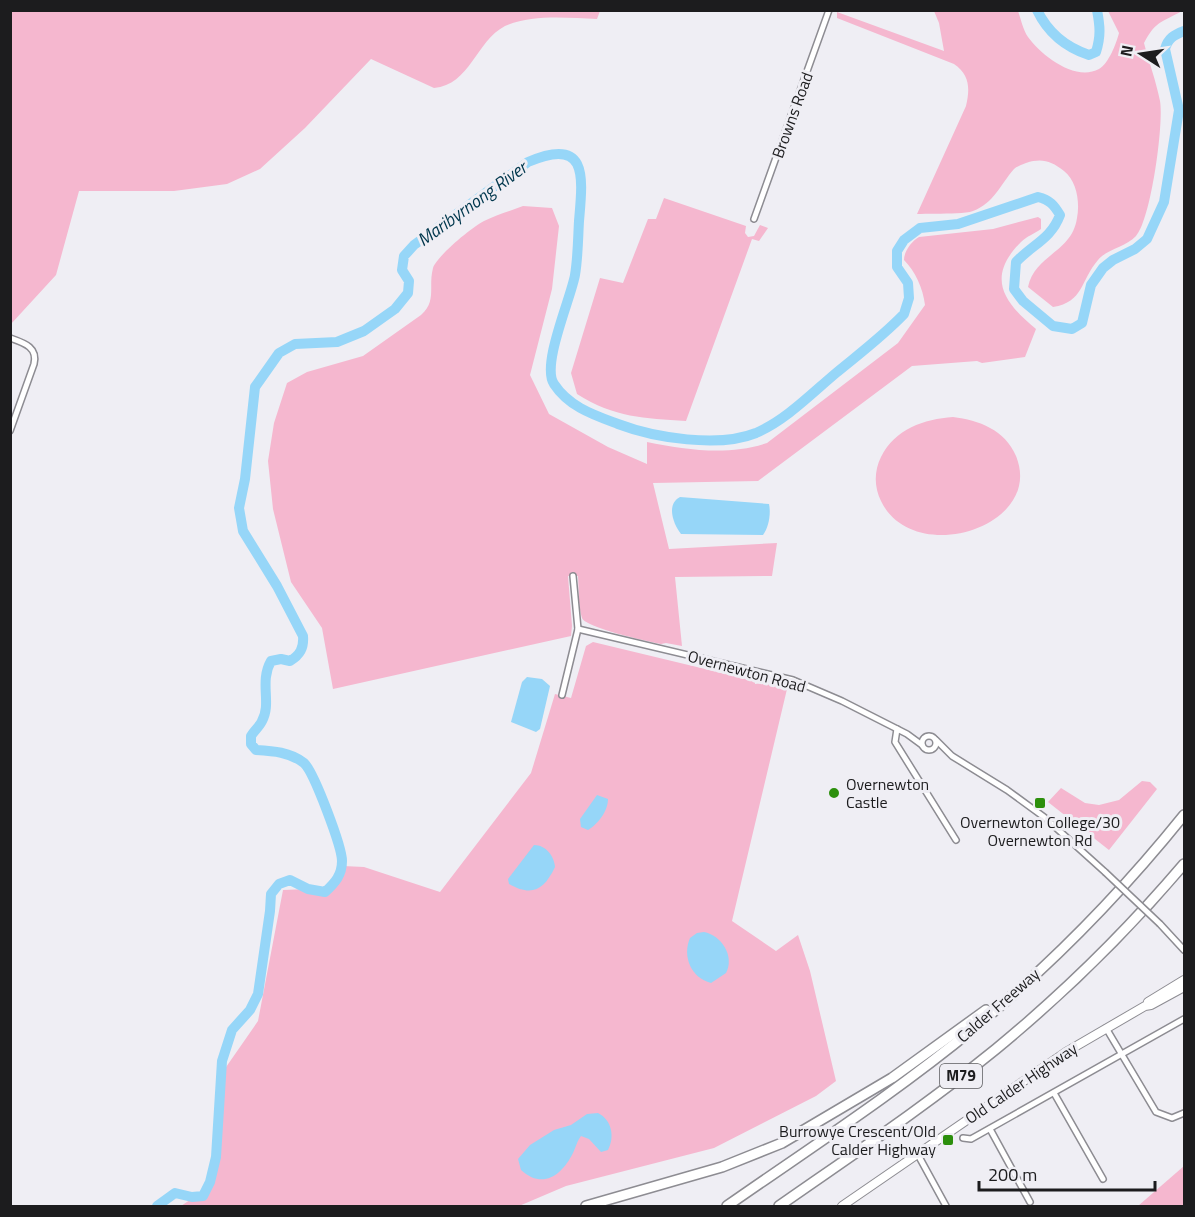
<svg xmlns="http://www.w3.org/2000/svg" width="1195" height="1217" font-family="'Titillium Web',sans-serif">
	<rect width="100%" height="100%" fill="#efeef4"/>
	<!-- green -->
	<g fill="#f5b7cf">
		<path d="M11 10H600V11L597 19C568 18 532 14 505 26 476 41 470 85 434 88L371 59 305 128 260 169 227 184 174 191H79L56 275 11 324Z"/>
		<path d="M934 11H1018C1021 19 1023 30 1028 37 1041 55 1075 82 1099 69 1109 63 1116 44 1119 33L1108 11H1182C1163 22 1156 20 1144 43 1149 62 1156 81 1160 101 1164 123 1151 220 1136 236 1126 247 1107 249 1098 260 1080 281 1084 302 1053 307L1028 287C1035 254 1072 253 1077 218 1080 203 1077 181 1064 171 1051 161 1042 158 1026 163 1022 165 1017 166 1014 169 1000 185 994 203 973 211 962 215 931 213 917 214L966 106C970 89 970 75 954 64L837 18V12L944 51 939 23Z"/>
		<path d="M664 198 746 226 745 233 748 237 754 236 760 225 768 228 759 241 752 239 686 421C644 418 615 418 577 394L571 373 600 278 623 283 648 219H656Z"/>
		<path d="M523 206 552 208 559 226 552 289 530 375 549 414 608 447 647 464V442C686 450 729 456 767 443L898 343 925 305C923 288 915 271 904 260 904 251 912 241 919 237L993 229 1038 217 1041 219V229C1034 234 1027 236 1021 242 986 277 1003 302 1036 329L1025 357 982 363 977 361 912 366 758 481 653 483 669 549 777 543 772 576 675 577 682 646 666 643 661 644C647 641 586 628 582 618 578 606 579 589 578 576H568L572 626 571 636 333 689 322 628 291 582 273 509 268 461 274 423 287 383 307 372 363 356 421 315C437 301 428 287 433 268 437 256 472 227 484 221 496 215 510 211 523 206Z"/>
		<path d="M953 417C979 420 1005 430 1016 456 1045 527 913 568 881 501 874 487 874 471 881 457 895 429 924 419 953 417Z"/>
		<path d="M593 642 755 681V684L764 683 787 689 732 921 776 951 798 935 810 971 836 1081 816 1096 714 1148 566 1186 519 1206H181L212 1185 224 1070 258 1021 283 890 335 888 345 873 343 866 364 867 440 892 531 773 555 694 571 698 586 646Z"/>
		<path d="M1142 781 1150 782 1157 789 1109 850 1048 802 1061 788 1085 803 1099 805 1119 800Z"/>
		<path d="M1184 1166V1206H1138Z"/>
	</g>
	<!-- water -->
	<g fill="#96d6f8">
		<path d="M680 497 769 504C771 513 769 527 763 535L681 534C673 524 666 504 680 497Z"/>
		<path d="M527 677 542 679 550 686 540 729 536 732 511 722 522 682Z"/>
		<path d="M597 795 608 799C608 811 598 824 588 830L581 827 580 819Z"/>
		<path d="M534 845C546 845 554 856 555 867 544 890 532 897 509 884L508 879Z"/>
		<path d="M704 932C721 935 735 956 726 973L711 983C691 978 682 956 690 938L697 933Z"/>
		<path d="M598 1113C612 1120 615 1137 608 1150L601 1152 589 1139 581 1136C577 1141 576 1147 573 1153 562 1175 543 1190 521 1170L518 1159 530 1145 554 1130 571 1125 587 1114Z"/>
	</g>
	<g fill="none" stroke-linecap="round" stroke-linejoin="round">
		<!-- river -->
		<g stroke="#96d6f8" stroke-width="10">
			<path d="M1037 10C1048 33 1065 47 1089 55L1096 52C1101 36 1100 26 1097 10"/>
			<path d="M157 1206 175 1193 192 1197 203 1196 210 1182 216 1157 222 1061 232 1030 250 1010 258 994 270 911 271 894 279 884 290 880 308 889 325 892C335 883 342 875 342 861 342 847 314 772 304 763 290 752 273 751 256 750L251 744V736C254 731 260 726 262 721 272 703 259 682 271 661L281 659 290 661C300 655 304 648 303 636L277 586 243 531 239 508 245 479 255 387 279 353 295 344 337 342 364 331 395 309 408 293 409 281 402 270 404 256 414 245 528 162C588 136 583 176 579 221 578 238 578 257 575 275 571 298 541 365 554 384 569 407 594 415 618 424 655 438 719 448 756 433 786 420 811 394 836 373 859 354 883 336 904 314L909 298 908 283 897 267V251L904 240 920 228 958 224 1038 197C1050 200 1054 205 1060 215 1051 239 1033 244 1016 262L1014 289 1023 301 1053 326 1072 329 1082 323 1091 285 1103 268 1113 260 1135 249 1147 239 1164 202 1179 110 1165 49C1168 38 1174 35 1184 31"/>
		</g>
		<defs>
			<g id="street">
				<path d="M754 219 829 10"/>
				<path d="M10 338C24 343 38 347 34 364L10 431"/>
				<path d="M578 629 793 680 842 701 907 734 922 745"/>
				<path d="M562 695 578 629 573 576"/>
				<path d="M897 729 895 742 956 840"/>
				<circle cx="929" cy="743" r="7"/>
				<path d="M936 740 952 756 1007 790 1044 817 1105 872"/>
				<path d="M1160 924 1184 950"/>
				<path d="M1106 1028 1156 1112 1172 1118 1184 1113"/>
				<path d="M1054 1093 1103 1179"/>
				<path d="M990 1129 1030 1202"/>
				<path d="M963 1138 971 1139 1184 1019"/>
				<path d="M917 1153 946 1206"/>
			</g>
			<g id="primary">
				<path d="M1148 1002 1184 980"/>
				<path d="M842 1206 1066 1052 1145 1006 1151 1005 1184 987"/>
			</g>
			<g id="highway">
				<path d="M586 1206 722 1167 782 1143 892 1078 986 1010"/>
				<path d="M727 1206C810 1148 895 1093 974 1028 1051 965 1122 892 1184 815"/>
				<path d="M779 1206C852 1155 927 1105 996 1049 1064 993 1127 931 1184 864"/>
			</g>
		</defs>
		<!-- street casing -->
		<use href="#street" stroke="#8d8c92" stroke-width="8"/>
		<!-- primary casing -->
		<use href="#primary" stroke="#8d8c92" stroke-width="10"/>
		<!-- highway casing -->
		<use href="#highway" stroke="#8d8c92" stroke-width="12"/>
		<!-- street -->
		<use href="#street" stroke="#fff" stroke-width="5"/>
		<!-- primary -->
		<use href="#primary" stroke="#fff" stroke-width="8"/>
		<!-- highway -->
		<use href="#highway" stroke="#fff" stroke-width="9"/>
		<defs>
			<path id="street-bridge" d="M1105 872 1160 924"/>
		</defs>
		<!-- street-bridge casing -->
		<use href="#street-bridge" stroke="#8d8c92" stroke-width="8" stroke-linecap="butt"/>
		<!-- street-bridge -->
		<use href="#street-bridge" stroke="#fff" stroke-width="5"/>
	</g>
	<!-- markers -->
	<g fill="#2c8f0c" stroke="#efeef4" stroke-width="2">
		<circle cx="834" cy="793" r="6"/>
		<rect x="1034" y="797" width="12" height="12" rx="3"/>
		<rect x="942" y="1134" width="12" height="12" rx="3"/>
	</g>
	<g text-anchor="middle" stroke-width="6" stroke-linejoin="round" paint-order="stroke">
		<!-- shield labels -->
		<rect fill="#efeef4" stroke="#5b5b5e" stroke-width="1.5" x="940" y="1064" width="42" height="24" rx="4.5"/>
		<g font-size="15" font-weight="bold" fill="#1c1c1e">
			<text x="961" y="1081">M79</text>
		</g>
		<!-- street labels -->
		<g font-size="16" fill="#1c1c1e" stroke="#efeef4">
			<text transform="translate(792 115) rotate(-70)" y="6">Browns Road</text>
			<text transform="translate(747 671) rotate(15)" y="6">Overnewton Road</text>
			<text transform="translate(998 1005) rotate(-41)" y="6">Calder Freeway</text>
			<text transform="translate(1021 1083) rotate(-34)" y="6">Old Calder Highway</text>
		</g>
		<!-- poi labels -->
		<g font-size="16" fill="#1c1c1e" stroke="#efeef4" text-anchor="start">
			<text x="846" y="790">Overnewton<tspan x="846" dy="18">Castle</tspan></text>
			<text x="1040" y="828" text-anchor="middle">Overnewton College/30<tspan x="1040" dy="18">Overnewton Rd</tspan></text>
			<text x="936" y="1137" text-anchor="end">Burrowye Crescent/Old<tspan x="936" dy="18">Calder Highway</tspan></text>
		</g>
		<!-- water labels -->
		<g font-size="18" font-style="italic" fill="#00374d" stroke="#efeef4">
			<text transform="translate(472 204) rotate(-36)" y="6">Maribyrnong River</text>
		</g>
	</g>
	<!-- border -->
	<rect width="1195" height="1217" fill="none" stroke="#1c1c1e" stroke-width="24"/>
	<!-- north arrow -->
	<g transform="translate(1141 54) rotate(282)" stroke="#efeef4" stroke-width="4.5" paint-order="stroke">
	<path d="M0-4.5L10 22L0 15L-10 22Z" fill="#1c1c1e"/>
	<text y="-9" font-size="16" font-weight="bold" text-anchor="middle" fill="#1c1c1e">N</text>
	</g>
	<!-- scale -->
	<path d="M979 1181v9h176v-9" fill="none" stroke="#1c1c1e" stroke-width="3"/>
	<text x="988" y="1181" font-size="18" fill="#1c1c1e" stroke="#efeef4" stroke-width="4.5" paint-order="stroke">200 m</text>
</svg>
